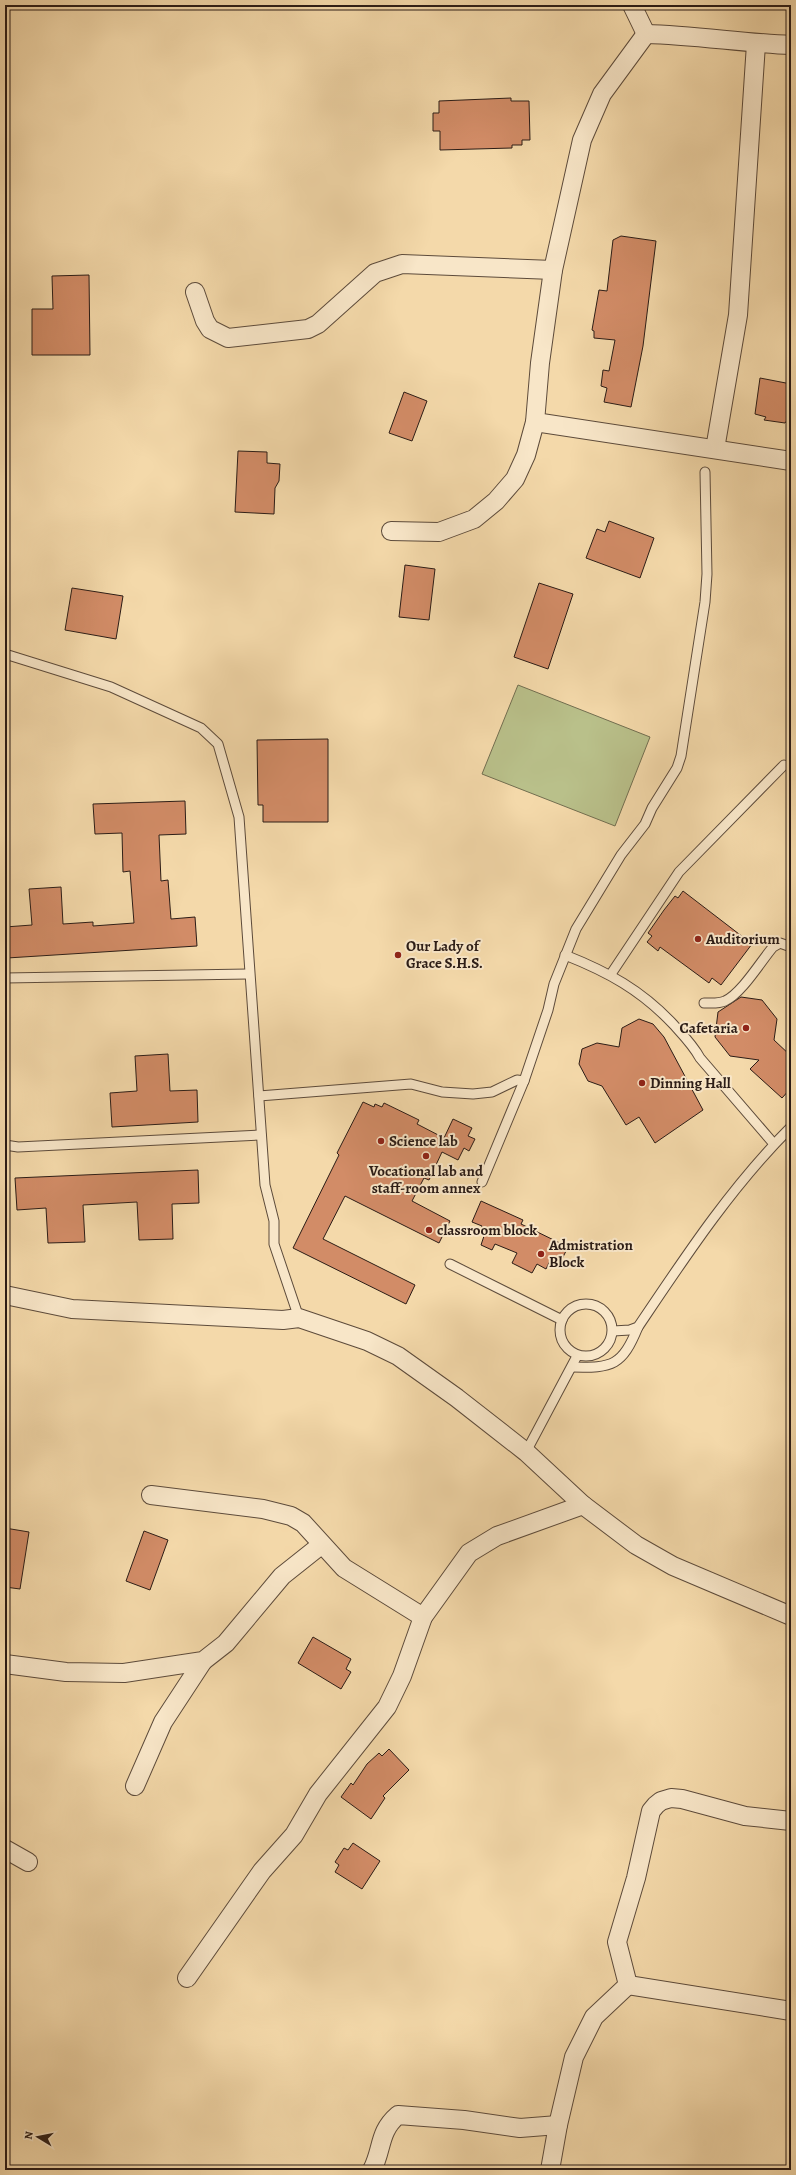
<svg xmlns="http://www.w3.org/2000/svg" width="796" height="2175" font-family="Alegreya,serif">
	<rect width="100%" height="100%" fill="#f4d9aa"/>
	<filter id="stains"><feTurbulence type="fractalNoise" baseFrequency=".005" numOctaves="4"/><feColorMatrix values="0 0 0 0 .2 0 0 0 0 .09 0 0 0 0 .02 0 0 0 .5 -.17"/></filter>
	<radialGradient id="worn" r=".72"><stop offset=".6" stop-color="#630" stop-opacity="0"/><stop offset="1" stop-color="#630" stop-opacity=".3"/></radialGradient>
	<!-- green -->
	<path fill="#b9c08a" stroke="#726e50" d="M518 685 650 737 615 826 482 774Z"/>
	<!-- building -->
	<g fill="#d28c67" stroke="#2b1c16">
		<path d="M511 98V101H529L530 140H522V145H512V148L440 150V131H433V113H439V101Z"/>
		<path d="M621 236 656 241 643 346 631 407 604 402 607 388 601 386 603 370 609 371 615 340 594 338V331L592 330 599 290 607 291 613 240Z"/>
		<path d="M89 275 90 355H32V309H53L52 276Z"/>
		<path d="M760 378 791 384V415L785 423 764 420 766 417 755 414Z"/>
		<path d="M404 392 427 401 412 441 389 433Z"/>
		<path d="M238 451 267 452V463L280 464 279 481 275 488 274 514 235 512Z"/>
		<path d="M609 521 654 538 640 578 586 558 597 529 605 532Z"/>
		<path d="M405 565 435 569 429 620 399 617Z"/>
		<path d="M539 583 573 594 548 669 514 657Z"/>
		<path d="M72 588 123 596 116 639 65 630Z"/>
		<path d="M328 739V822H263V805H258L257 740Z"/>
		<path d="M185 801 186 834 159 835 161 881 168 880 171 919 195 917 197 946 7 958 5 927 32 925 29 889 61 887 63 924 93 922V926L134 923 130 871 123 872 122 833 95 834 93 804Z"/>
		<path d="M683 891 752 944 721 985 712 978 709 983 660 947 658 951 647 942 652 936 648 933 664 910 675 896 678 898Z"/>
		<path d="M741 997 762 1000 777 1019 774 1040 791 1056V1088L782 1098 750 1069 759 1060 730 1056 715 1037 718 1012Z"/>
		<path d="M639 1019 653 1024 664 1037 703 1110 655 1143 639 1117 626 1125 602 1086 588 1081 579 1064 582 1049 597 1043 619 1047 622 1028Z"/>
		<path d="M168 1054 170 1091 197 1090 198 1122 112 1127 110 1093 137 1091 135 1056Z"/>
		<path d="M363 1102 374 1107 375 1104 382 1107 384 1103 419 1120 417 1124 444 1138 453 1119 472 1128 468 1136 475 1139 469 1151 464 1148 458 1160 442 1152 429 1180 424 1178 412 1201 450 1221 439 1243 345 1196 323 1239 415 1285 406 1304 293 1248 339 1155 337 1153Z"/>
		<path d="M198 1170 199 1203 172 1204 173 1239 139 1240 137 1202 83 1205 85 1242 48 1243 46 1208 17 1210 15 1178Z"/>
		<path d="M481 1201 523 1220 521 1224 568 1247 559 1265 550 1261 546 1269 537 1264 532 1273 512 1263 517 1253 495 1244 492 1250 481 1245 484 1236 479 1234 482 1226 472 1222Z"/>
		<path d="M5 1528 29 1532 20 1589 5 1587Z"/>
		<path d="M144 1531 168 1540 150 1590 126 1581Z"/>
		<path d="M313 1637 351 1659 346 1669 351 1672 341 1689 298 1663Z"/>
		<path d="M389 1749 409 1770 383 1796 385 1798 371 1819 341 1797 351 1783 353 1785 367 1764 379 1753 382 1756Z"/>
		<path d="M353 1843 380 1861 362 1889 335 1872 339 1865 335 1862 344 1848 348 1850Z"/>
	</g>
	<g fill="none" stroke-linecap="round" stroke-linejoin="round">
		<defs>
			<g id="service">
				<path d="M5 654 111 687 201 728 218 744 239 817 265 1185 274 1221V1244L299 1318"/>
				<path d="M565 955C608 972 641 990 673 1024 683 1035 693 1045 700 1058L774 1144"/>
				<path d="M611 974 679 872 784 765"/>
				<path d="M5 978 248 974"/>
				<path d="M704 1003C712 1003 718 1004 725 1001 742 993 761 961 773 947L780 943 791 947"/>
				<path d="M259 1096 411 1084 442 1092 473 1094 492 1092 517 1080 524 1081"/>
				<path d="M5 1145 18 1147 261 1135"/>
				<path d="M482 1182 524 1081 548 1010 554 984 576 929 621 855 645 824 652 808 677 768 681 756 705 602 707 574 705 472"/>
				<path d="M450 1264 562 1320"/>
				<circle cx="586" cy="1330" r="26"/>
				<path d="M613 1331 630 1330 638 1327C685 1257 731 1187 791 1127"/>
				<path d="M572 1367C613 1368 622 1366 638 1327"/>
				<path d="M526 1452 577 1356"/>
			</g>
			<g id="minor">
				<path d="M632 5 646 34"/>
				<path d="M646 34C694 35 742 43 791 45"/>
				<path d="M195 292 205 321 210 329 228 338 308 329 318 324 375 273 402 264 553 270"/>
				<path d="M535 422 791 461"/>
				<path d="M715 449 738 315 756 44"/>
				<path d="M391 531 439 532 474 519 496 501 515 479 526 455 535 422 540 363 553 270 582 140 602 94 646 34"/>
				<path d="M5 1295 72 1309 283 1320 299 1318 367 1341 398 1356 457 1398 526 1452 583 1505 636 1545 673 1566 791 1616"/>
				<path d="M151 1495 263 1509 291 1516 303 1523 344 1568 423 1617"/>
				<path d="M5 1664 66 1672 124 1673 203 1661 226 1643 282 1576 321 1545"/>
				<path d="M135 1786 163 1722 203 1661"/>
				<path d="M5 1849 28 1862"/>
				<path d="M187 1978 262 1871 294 1835 318 1794 387 1707 402 1676 423 1617 469 1553 497 1536 583 1505"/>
				<path d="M628 1985 791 2011"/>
				<path d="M372 2170C383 2149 378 2132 398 2115L464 2120 520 2128 558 2125"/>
				<path d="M550 2170 558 2125 574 2057 594 2017 628 1985 617 1942 636 1878 651 1811 656 1805 661 1801 671 1798 682 1799 745 1816 791 1821"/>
			</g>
		</defs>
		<!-- service casing -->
		<use href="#service" stroke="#5d4b3b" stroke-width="11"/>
		<!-- minor casing -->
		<use href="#minor" stroke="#5d4b3b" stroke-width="20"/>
		<!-- service -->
		<use href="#service" stroke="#f8e6c8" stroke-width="9"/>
		<!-- minor -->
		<use href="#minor" stroke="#f8e6c8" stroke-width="18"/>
	</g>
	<!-- markers -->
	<g fill="#8f2418" stroke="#f8e6c8" stroke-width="1.5">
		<circle cx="698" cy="939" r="4"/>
		<circle cx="398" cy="955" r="4"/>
		<circle cx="746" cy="1028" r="4"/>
		<circle cx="642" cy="1083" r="4"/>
		<circle cx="381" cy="1141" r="4"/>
		<circle cx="426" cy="1156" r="4"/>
		<circle cx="429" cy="1230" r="4"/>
		<circle cx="541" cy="1254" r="4"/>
	</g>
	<g text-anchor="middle" stroke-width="4" stroke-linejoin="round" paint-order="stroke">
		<!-- poi labels -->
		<g font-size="15" font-weight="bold" fill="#2b1c16" stroke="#f8e6c8" text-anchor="start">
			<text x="706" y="944">Auditorium</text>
			<text x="406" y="951">Our Lady of<tspan x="406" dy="17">Grace S.H.S.</tspan></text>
			<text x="738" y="1033" text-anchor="end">Cafetaria</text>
			<text x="650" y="1088">Dinning Hall</text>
			<text x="389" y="1146">Science lab</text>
			<text x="426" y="1176" text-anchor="middle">Vocational lab and<tspan x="426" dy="17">staff-room annex</tspan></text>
			<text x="437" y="1235">classroom block</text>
			<text x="549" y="1250">Admistration<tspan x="549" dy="17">Block</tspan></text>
		</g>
	</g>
	<!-- margin -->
	<rect width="796" height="2175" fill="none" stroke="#f4d9aa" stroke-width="20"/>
	<rect x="6" y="6" width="784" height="2163" fill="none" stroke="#2b1c16" stroke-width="2"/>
	<rect x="10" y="10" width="776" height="2155" fill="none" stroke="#2b1c16"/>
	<!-- north arrow -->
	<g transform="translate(38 2137) rotate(280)" stroke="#f8e6c8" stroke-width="3" paint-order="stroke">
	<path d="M0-3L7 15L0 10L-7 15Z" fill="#2b1c16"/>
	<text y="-6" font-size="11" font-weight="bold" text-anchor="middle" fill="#2b1c16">N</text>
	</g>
	<rect width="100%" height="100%" filter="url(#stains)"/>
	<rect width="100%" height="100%" fill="url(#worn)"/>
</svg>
